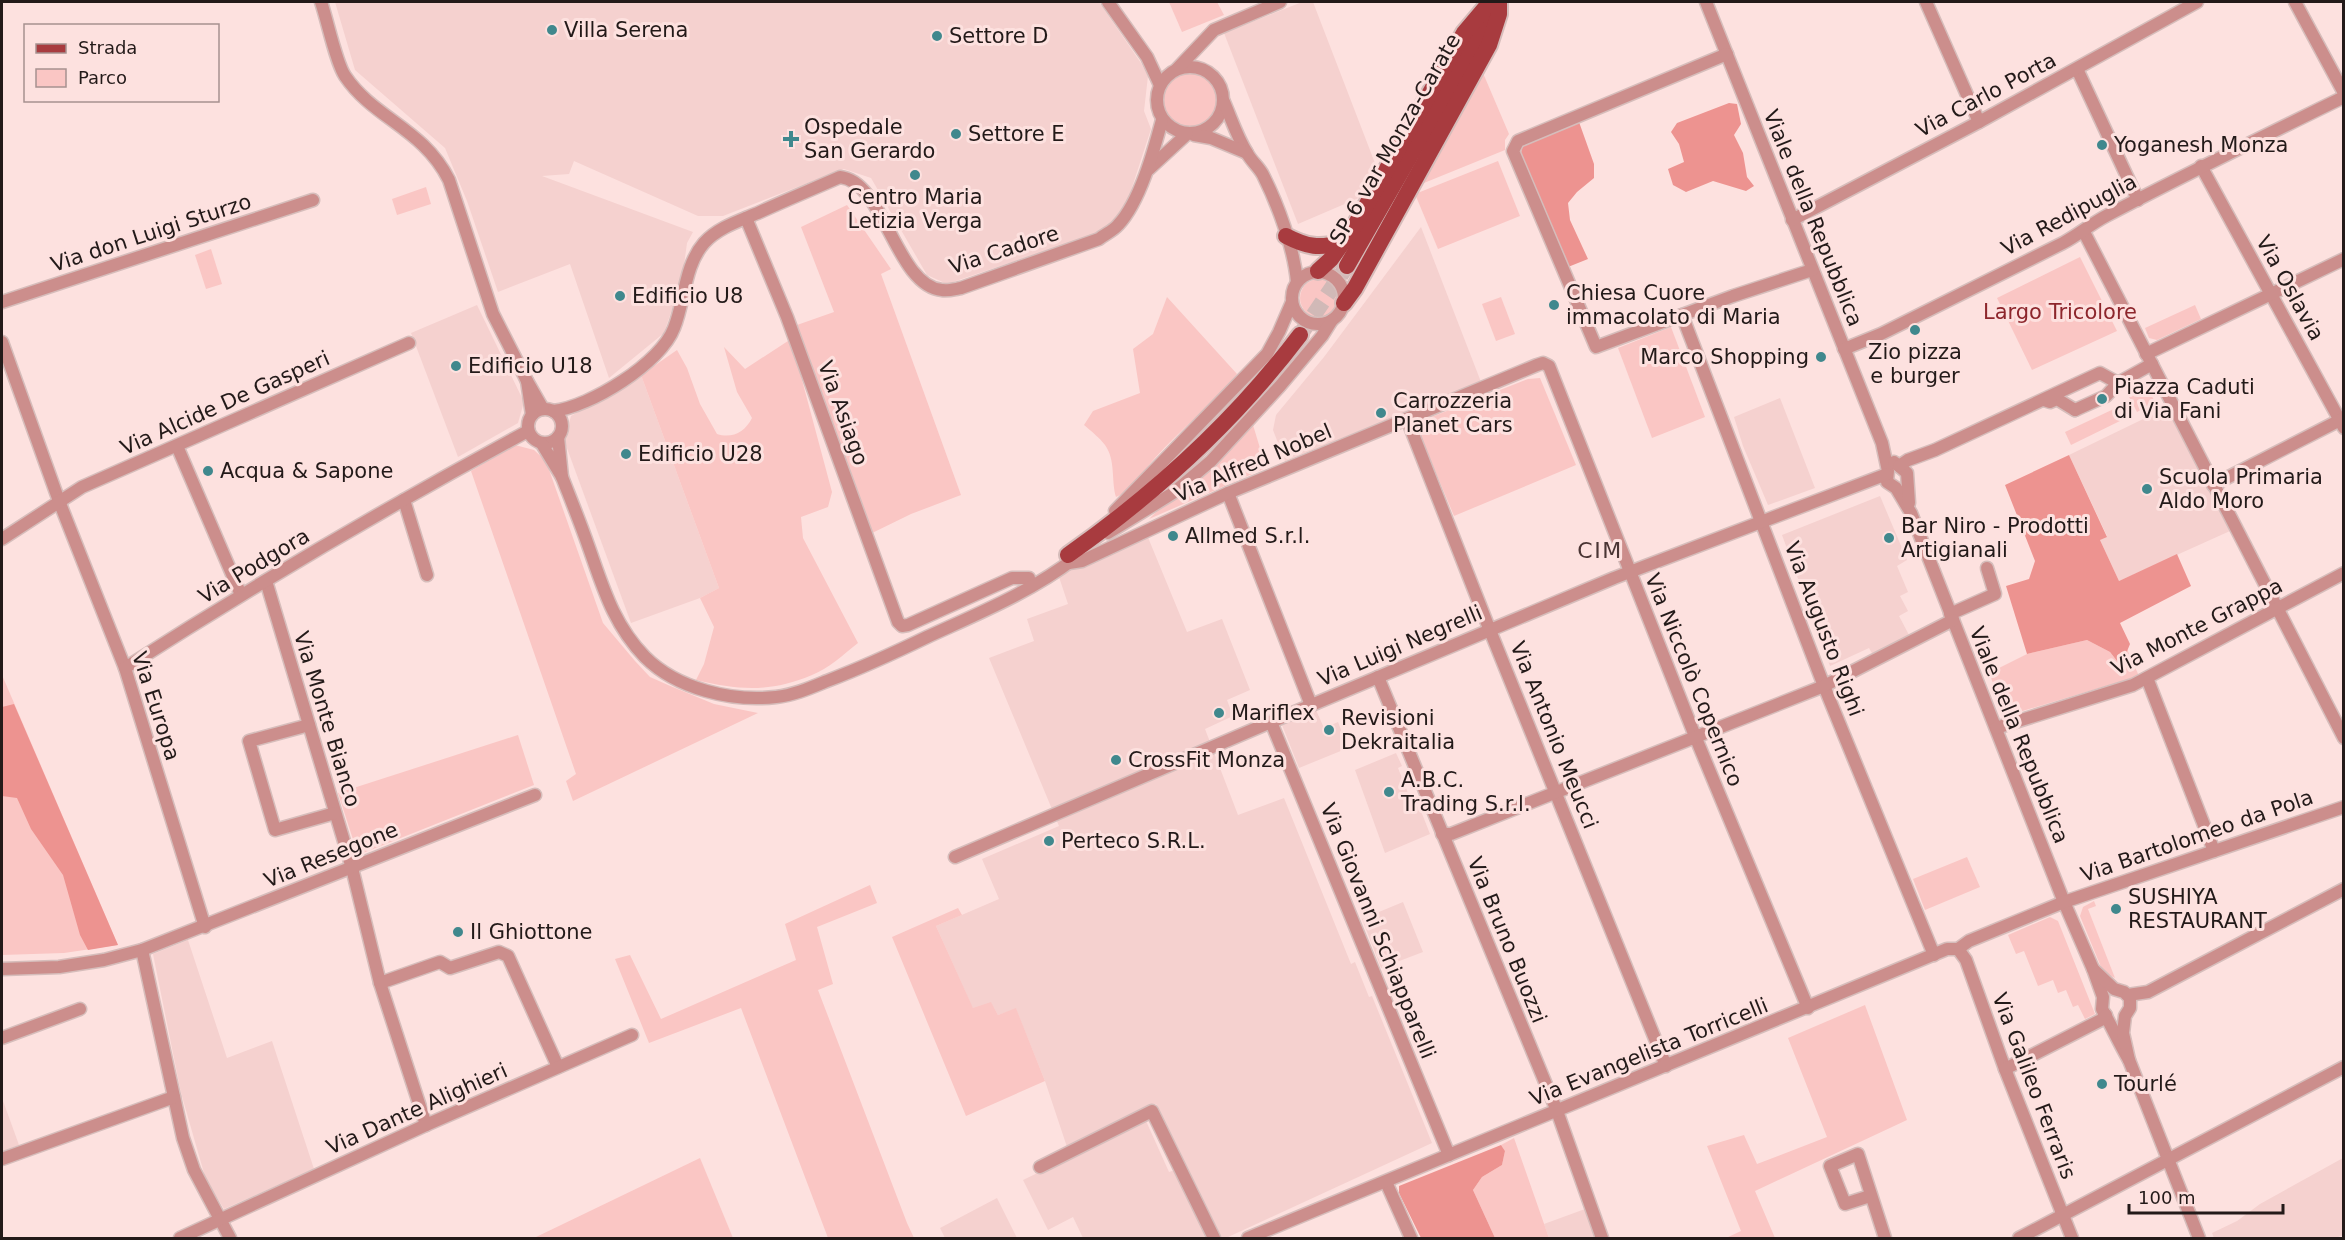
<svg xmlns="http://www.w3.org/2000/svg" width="2345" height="1240" font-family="'DejaVu Sans',sans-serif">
	<rect width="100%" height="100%" fill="#fde1df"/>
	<!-- built -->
	<g fill="#f5d1cf">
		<path d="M335 2H1099L1141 63 1148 76 1144 111 1151 129 1124 212 1098 233 947 284 927 275 871 178 844 169 723 216H698L574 161 569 174 542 176 693 232 687 243 682 280 664 333 609 378 570 264 498 292 467 201 445 148 355 70Z"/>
		<path d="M1302 2H1313L1378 171 1361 197 1298 224 1224 33Z"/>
		<path d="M1421 227 1481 382 1285 461 1273 430 1276 415 1324 357Z"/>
		<path d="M477 305 524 402 518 423 458 457 411 333Z"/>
		<path d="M641 375 719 588 700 598 631 623 564 440 571 416Z"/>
		<path d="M1780 398 1815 488 1768 505 1743 446 1734 417Z"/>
		<path d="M2168 407 2230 531 2119 581 2100 540 2107 536 2069 455Z"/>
		<path d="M1880 496 1907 560 1897 566 1908 592 1900 596 1908 611 1899 616 1909 635 1873 655 1869 648 1830 666 1782 535Z"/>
		<path d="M1147 535 1187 632 1222 619 1250 690 1227 700 1233 716 1205 729 1238 815 1284 798 1351 964 1355 962 1369 997 1372 996 1432 1143 1226 1238H1222L1156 1104 1067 1147 1045 1081 1016 1009 998 1015 991 1003 973 1009 936 926 999 899 982 859 1059 826 989 658 1034 641 1027 619 1068 604 1058 574Z"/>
		<path d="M1316 710 1324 728 1338 722 1348 748 1299 768 1282 725Z"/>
		<path d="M1396 753 1402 766 1398 768 1414 808 1419 806 1430 834 1385 853 1355 770Z"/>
		<path d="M1403 902 1423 952 1381 968 1362 919Z"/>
		<path d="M188 940 227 1058 272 1041 314 1169 224 1209 206 1180 181 1093 153 954Z"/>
		<path d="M2 1098 19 1145 2 1152Z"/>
		<path d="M1146 1121 1169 1172 1175 1170 1207 1238H1083L1073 1217 1048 1230 1023 1180Z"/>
		<path d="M2343 1158V1235L2336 1238H2214L2212 1233 2237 1221 2260 1204Z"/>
		<path d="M997 1198 1017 1238H945L940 1228Z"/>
		<path d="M1585 1209 1596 1238H1549L1544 1224Z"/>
	</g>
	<!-- green -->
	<g fill="#fac6c4">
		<path d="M1169 2H1217L1224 15 1182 32Z"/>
		<circle cx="1190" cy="99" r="29"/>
		<path d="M1483 73 1509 134 1505 140V150L1419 185Z"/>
		<path d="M1498 161 1520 216 1438 249 1415 194Z"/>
		<path d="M426 187 431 204 397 215 392 199Z"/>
		<path d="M847 205 891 269 881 274 961 495 911 514 866 536 797 325 834 312 801 227Z"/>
		<path d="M211 249 222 284 206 289 195 255Z"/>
		<path d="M2080 257 2117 331 2032 370 1997 298Z"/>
		<circle cx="1319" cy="298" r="19"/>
		<path d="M1167 297 1237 374C1212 405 1181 429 1155 458 1139 475 1140 487 1116 497 1111 481 1116 460 1105 445 1100 438 1091 431 1084 425L1093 411 1140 393 1133 349 1153 334Z"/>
		<path d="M1501 297 1515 334 1496 341 1482 304Z"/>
		<path d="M2195 305 2201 319 2157 340 2149 338 2145 328Z"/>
		<path d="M1671 327 1705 417 1652 438 1618 348Z"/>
		<path d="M791 339 832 492 828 507 801 517 803 538 858 643C844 654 828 669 812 675 770 693 738 690 696 680L704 664 714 627 700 598 719 588 641 375 677 350 687 368 700 404 717 434C732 439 745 432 752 418L737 392 724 347 745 369Z"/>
		<path d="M1540 378 1576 465 1454 516 1418 430 1424 420 1528 379Z"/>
		<path d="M2145 383 2155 402 2137 412 2127 393Z"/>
		<path d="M2118 407 2124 419 2071 445 2065 432Z"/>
		<path d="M1253 425 1266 468 1149 519 1160 508 1225 455Z"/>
		<path d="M515 445 534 450 546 461 603 623 635 661 650 677 668 685 714 704 758 713 573 801 566 781 576 774 471 471Z"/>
		<path d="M2087 640 2110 652 2121 666 2127 649 2139 676 2006 716 1989 673 2027 654Z"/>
		<path d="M2 675 118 945 64 953 2 955Z"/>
		<path d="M518 735 534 785 358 855 338 793Z"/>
		<path d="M1967 857 1980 887 1925 910 1913 879Z"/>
		<path d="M870 885 877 903 817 927 833 984 818 990 907 1223 914 1238H828L741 1008 649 1043 615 959 630 955 661 1019 796 960 785 924Z"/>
		<path d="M2094 901 2096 906 2088 909 2115 978 2109 975 2101 967 2080 916 2083 907Z"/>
		<path d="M958 908 962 915 936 926 973 1008 991 1002 998 1015 1016 1008 1045 1081 966 1116 892 937Z"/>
		<path d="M2050 917 2058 921 2095 1014 2085 1019 2078 1005 2073 1007 2066 990 2058 993 2053 980 2038 986 2024 951 2016 954 2008 935Z"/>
		<path d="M1865 1005 1907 1120 1755 1191 1775 1238H1726L1741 1231 1707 1146 1744 1135 1757 1164 1827 1137 1788 1038Z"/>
		<path d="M1514 1138 1549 1238H1495L1473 1190 1482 1177 1502 1165 1505 1151 1501 1145Z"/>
		<path d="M700 1158 733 1238H534Z"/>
	</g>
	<!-- forest -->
	<g fill="#ed9390">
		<path d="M1729 103 1737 104 1741 124 1734 135 1743 153 1747 177 1754 186 1746 191 1713 181 1686 192 1673 185 1668 169 1684 162 1679 144 1671 132 1677 123Z"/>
		<path d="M1579 122 1594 164V178L1577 192 1568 203 1570 220 1588 259 1568 267 1521 153 1522 147Z"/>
		<path d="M2069 455 2107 537 2100 540 2119 581 2177 554 2191 586 2120 623 2130 644 2121 666 2110 652 2087 640 2027 654 2006 586 2029 579 2035 561 2005 485Z"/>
		<path d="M14 704 118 945 88 950 80 935 63 875 31 829 17 798 2 796V707Z"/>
		<path d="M1501 1145 1505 1151 1502 1165 1482 1177 1473 1190 1495 1238H1421L1399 1193V1186Z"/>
	</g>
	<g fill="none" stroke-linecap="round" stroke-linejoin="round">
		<!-- major-tunnel -->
		<path stroke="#d1b9b7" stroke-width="16" stroke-dasharray="16 8" stroke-linecap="butt" d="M1300 335 1347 266"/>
		<defs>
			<g id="minor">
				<path d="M321 2C327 19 336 63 345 76 374 119 423 128 449 180L493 314 527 381"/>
				<path d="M1108 2 1147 57 1160 85"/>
				<path d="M1706 2 1882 443 1888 471 1887 482 1896 488 1911 513 2064 902 2093 969 2103 997 2102 1009C2111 1025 2119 1043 2129 1060"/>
				<path d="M1926 2 1979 122"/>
				<path d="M2295 2 2344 93"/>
				<path d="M1727 54 1518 141 1513 151 1596 347 1733 296 1812 270"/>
				<circle cx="1190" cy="100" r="33"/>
				<path d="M1177 69 1214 30 1280 2"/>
				<path d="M2077 69 2138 200"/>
				<path d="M1224 102C1231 118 1237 137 1247 153 1251 161 1259 167 1263 175 1278 205 1294 248 1297 282"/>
				<path d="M1194 135 1211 138 1247 153"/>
				<path d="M2201 166 2344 428"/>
				<path d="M1149 169 1187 134"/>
				<path d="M746 218 787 317 898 622 902 626 908 625 1012 578H1029"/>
				<path d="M1792 220 1979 122 2197 2"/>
				<path d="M2084 232 2344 738"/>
				<circle cx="1318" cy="298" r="26"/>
				<path d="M2 302 313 200"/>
				<path d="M1682 315 1824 686 1934 955"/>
				<path d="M2 342 59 501 125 668 205 927"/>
				<path d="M1844 349 1881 334 2063 243C2078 235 2091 224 2106 216 2184 175 2264 136 2344 97"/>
				<path d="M2146 354 2344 259"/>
				<path d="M2044 400 2050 402 2057 399 2075 410"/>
				<circle cx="545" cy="426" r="17"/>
				<path d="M2075 410 2106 396 2118 383 2152 364"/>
				<path d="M553 411C590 407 661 363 674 328 685 301 684 266 704 243 718 227 742 220 760 212 786 200 813 189 840 177 884 181 896 286 942 290 948 291 955 289 961 288L1099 239C1105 234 1113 231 1118 225 1140 202 1154 150 1162 120"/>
				<path d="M532 415 527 381 543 409"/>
				<path d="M1407 419 1487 623 1666 1066"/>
				<path d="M542 444 562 477 558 437"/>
				<path d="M177 446 241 595"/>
				<path d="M1894 462 1907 473 1909 503"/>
				<path d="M1899 466 1908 460 1935 450 2100 373 2118 383"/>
				<path d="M562 477C571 500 580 522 588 545 603 587 613 624 645 657 677 689 732 702 776 697 794 695 810 688 827 681 861 668 894 653 927 637 977 614 1031 592 1075 558"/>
				<path d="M2213 485 2344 418"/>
				<path d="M1228 493 1311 705"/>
				<path d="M404 500 427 575"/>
				<path d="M1115 511 1267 354 1279 332 1292 302"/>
				<path d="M1108 533 1173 493 1211 461 1280 386 1322 336 1332 320"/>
				<path d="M2 539 82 487 409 343"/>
				<path d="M1069 563 1082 561 1228 493 1537 365 1543 363 1549 366 1695 736 1808 1008"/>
				<path d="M266 581 352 868 380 983 426 1125"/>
				<path d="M1950 614 1995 594 1987 568"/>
				<path d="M125 668C256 584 391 505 528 431"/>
				<path d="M1378 677 1557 1111 1602 1238"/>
				<path d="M2147 678 2214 851"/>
				<path d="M1271 722 1449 1155"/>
				<path d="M309 725 249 741 275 830 335 813"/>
				<path d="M1996 728 2133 685 2344 573"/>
				<path d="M1442 834H1451L1824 686 1953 620"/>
				<path d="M955 857 1271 722 1614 578 1887 474"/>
				<path d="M1958 949 1966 960 2005 1069 2072 1238"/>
				<path d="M142 950 183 1138 194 1170 230 1238"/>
				<path d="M2 969 59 967 104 960 142 950 535 795"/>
				<path d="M2093 969 2114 989 2124 992 2130 998V1008L2125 1016 2123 1033 2129 1060 2199 1238"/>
				<path d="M380 983 440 962 450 968 499 952 508 956 558 1067"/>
				<path d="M2128 995 2148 992 2344 889"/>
				<path d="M2 1038 80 1009"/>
				<path d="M2005 1069 2101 1020 2106 1015"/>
				<path d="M2 1159 174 1097"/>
				<path d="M1040 1167 1152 1111 1214 1238"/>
				<path d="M1386 1182 1411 1238"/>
				<path d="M1870 1196 1845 1204 1830 1166 1858 1154 1885 1238"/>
				<path d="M180 1238 426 1125 632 1035"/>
				<path d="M1248 1238 1947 949H1958L1969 941 2064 902 2344 807"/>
				<path d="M2019 1238 2344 1067"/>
			</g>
			<g id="major">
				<path d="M1286 236C1307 247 1320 249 1342 242"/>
				<path d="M1347 266 1490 17"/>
				<path d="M1318 271 1331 259 1354 227 1464 33 1486 7 1497 2"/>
				<path d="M1344 303 1355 288 1489 45 1499 14V2"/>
				<path d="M1068 555C1156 493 1235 421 1300 335"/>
			</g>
		</defs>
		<!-- minor casing -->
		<use href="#minor" stroke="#d6bdbb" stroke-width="15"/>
		<!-- major casing -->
		<use href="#major" stroke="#d6bdbb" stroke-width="20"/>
		<!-- minor -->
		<use href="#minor" stroke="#cc8e8c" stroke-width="12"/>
		<!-- major -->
		<use href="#major" stroke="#a83b3f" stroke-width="16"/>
	</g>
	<!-- markers -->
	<g fill="#40888d" stroke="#fde1df" stroke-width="2">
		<circle cx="552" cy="30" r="6"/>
		<circle cx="937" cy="36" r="6"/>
		<circle cx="956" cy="134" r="6"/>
		<path d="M788 130h6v6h6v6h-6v6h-6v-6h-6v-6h6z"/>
		<circle cx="2102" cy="145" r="6"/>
		<circle cx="915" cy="175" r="6"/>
		<circle cx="620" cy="296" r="6"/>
		<circle cx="1554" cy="305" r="6"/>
		<circle cx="1915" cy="330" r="6"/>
		<circle cx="1821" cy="357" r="6"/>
		<circle cx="456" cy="366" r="6"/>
		<circle cx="2102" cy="399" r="6"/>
		<circle cx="1381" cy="413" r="6"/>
		<circle cx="626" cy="454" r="6"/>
		<circle cx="208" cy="471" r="6"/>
		<circle cx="2147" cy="489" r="6"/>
		<circle cx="1173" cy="536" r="6"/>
		<circle cx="1889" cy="538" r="6"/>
		<circle cx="1219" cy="713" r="6"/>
		<circle cx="1329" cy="730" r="6"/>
		<circle cx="1116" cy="760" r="6"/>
		<circle cx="1389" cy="792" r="6"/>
		<circle cx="1049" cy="841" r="6"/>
		<circle cx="2116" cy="909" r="6"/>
		<circle cx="458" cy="932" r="6"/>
		<circle cx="2102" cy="1084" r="6"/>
	</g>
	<g text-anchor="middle" stroke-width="6" stroke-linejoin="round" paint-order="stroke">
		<!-- poi labels -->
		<g font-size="21" fill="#231a19" stroke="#fde1df" text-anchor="start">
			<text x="564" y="37">Villa Serena</text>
			<text x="949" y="43">Settore D</text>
			<text x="804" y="134">Ospedale<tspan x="804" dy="24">San Gerardo</tspan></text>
			<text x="968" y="141">Settore E</text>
			<text x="2114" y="152">Yoganesh Monza</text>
			<text x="915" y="204" text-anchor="middle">Centro Maria<tspan x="915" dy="24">Letizia Verga</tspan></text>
			<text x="1566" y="300">Chiesa Cuore<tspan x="1566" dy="24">immacolato di Maria</tspan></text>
			<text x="632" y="303">Edificio U8</text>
			<text x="1915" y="359" text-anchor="middle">Zio pizza<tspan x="1915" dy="24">e burger</tspan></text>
			<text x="1809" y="364" text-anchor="end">Marco Shopping</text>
			<text x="468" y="373">Edificio U18</text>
			<text x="2114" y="394">Piazza Caduti<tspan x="2114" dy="24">di Via Fani</tspan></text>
			<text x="1393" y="408">Carrozzeria<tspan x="1393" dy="24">Planet Cars</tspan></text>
			<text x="638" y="461">Edificio U28</text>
			<text x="220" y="478">Acqua &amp; Sapone</text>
			<text x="2159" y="484">Scuola Primaria<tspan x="2159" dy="24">Aldo Moro</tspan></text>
			<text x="1901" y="533">Bar Niro - Prodotti<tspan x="1901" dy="24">Artigianali</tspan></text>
			<text x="1185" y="543">Allmed S.r.l.</text>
			<text x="1231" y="720">Mariflex</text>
			<text x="1341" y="725">Revisioni<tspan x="1341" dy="24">Dekraitalia</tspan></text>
			<text x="1128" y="767">CrossFit Monza</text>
			<text x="1401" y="787">A.B.C.<tspan x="1401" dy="24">Trading S.r.l.</tspan></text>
			<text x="1061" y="848">Perteco S.R.L.</text>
			<text x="2128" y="904">SUSHIYA<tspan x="2128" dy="24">RESTAURANT</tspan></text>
			<text x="470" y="939">Il Ghiottone</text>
			<text x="2114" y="1091">Tourlé</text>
		</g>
		<!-- street labels -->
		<g font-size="21" fill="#231a19" stroke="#fde1df">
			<text transform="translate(1986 95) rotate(-28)" y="7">Via Carlo Porta</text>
			<text transform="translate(1395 139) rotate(-60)" y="7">SP 6 var Monza-Carate</text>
			<text transform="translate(2069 215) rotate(-28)" y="7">Via Redipuglia</text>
			<text transform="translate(1813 218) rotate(68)" y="7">Viale della Repubblica</text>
			<text transform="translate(151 233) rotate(-18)" y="7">Via don Luigi Sturzo</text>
			<text transform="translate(1004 250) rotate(-18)" y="7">Via Cadore</text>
			<text transform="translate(2290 288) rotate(61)" y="7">Via Oslavia</text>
			<text transform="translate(225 403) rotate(-24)" y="7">Via Alcide De Gasperi</text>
			<text transform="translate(843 413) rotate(70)" y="7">Via Asiago</text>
			<text transform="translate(1253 463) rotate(-23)" y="7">Via Alfred Nobel</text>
			<text transform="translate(254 566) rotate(-31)" y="7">Via Podgora</text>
			<text transform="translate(2197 627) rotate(-27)" y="7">Via Monte Grappa</text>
			<text transform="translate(1824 629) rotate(69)" y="7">Via Augusto Righi</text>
			<text transform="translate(1400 646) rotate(-23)" y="7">Via Luigi Negrelli</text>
			<text transform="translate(1694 680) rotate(68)" y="7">Via Niccolò Copernico</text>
			<text transform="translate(156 706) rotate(72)" y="7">Via Europa</text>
			<text transform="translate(327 719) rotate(73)" y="7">Via Monte Bianco</text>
			<text transform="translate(1554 735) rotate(68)" y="7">Via Antonio Meucci</text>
			<text transform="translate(2019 735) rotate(68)" y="7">Viale della Repubblica</text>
			<text transform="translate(2197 836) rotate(-19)" y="7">Via Bartolomeo da Pola</text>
			<text transform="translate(331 855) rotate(-22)" y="7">Via Resegone</text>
			<text transform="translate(1378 931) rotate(68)" y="7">Via Giovanni Schiapparelli</text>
			<text transform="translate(1507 940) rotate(68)" y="7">Via Bruno Buozzi</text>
			<text transform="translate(1649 1052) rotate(-22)" y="7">Via Evangelista Torricelli</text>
			<text transform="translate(2034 1086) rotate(69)" y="7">Via Galileo Ferraris</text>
			<text transform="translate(417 1109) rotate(-24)" y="7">Via Dante Alighieri</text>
		</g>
		<!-- park labels -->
		<g font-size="21" fill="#8d262c" stroke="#fde1df">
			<text x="2060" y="319">Largo Tricolore</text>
		</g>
		<!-- neighbourhood labels -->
		<g font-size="22" letter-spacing="1.5" fill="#4a3534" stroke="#fde1df">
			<text x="1600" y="558">CIM</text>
		</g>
	</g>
	<!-- border -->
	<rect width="2345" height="1240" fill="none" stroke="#231a19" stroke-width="6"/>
	<!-- legend -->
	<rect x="24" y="24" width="195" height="78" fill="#fde1df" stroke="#a69190" stroke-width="1.5"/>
	<rect x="36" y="44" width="30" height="9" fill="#a83b3f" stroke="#a69190" stroke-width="1.5"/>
	<text x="78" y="54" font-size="18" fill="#231a19">Strada</text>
	<rect x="36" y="69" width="30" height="18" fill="#fac6c4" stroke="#a69190" stroke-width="1.5"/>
	<text x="78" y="84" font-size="18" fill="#231a19">Parco</text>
	<!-- scale -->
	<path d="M2129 1204v9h154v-9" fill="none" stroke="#231a19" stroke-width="3"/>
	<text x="2138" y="1204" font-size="18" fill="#231a19" stroke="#fde1df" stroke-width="4.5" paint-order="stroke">100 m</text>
</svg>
